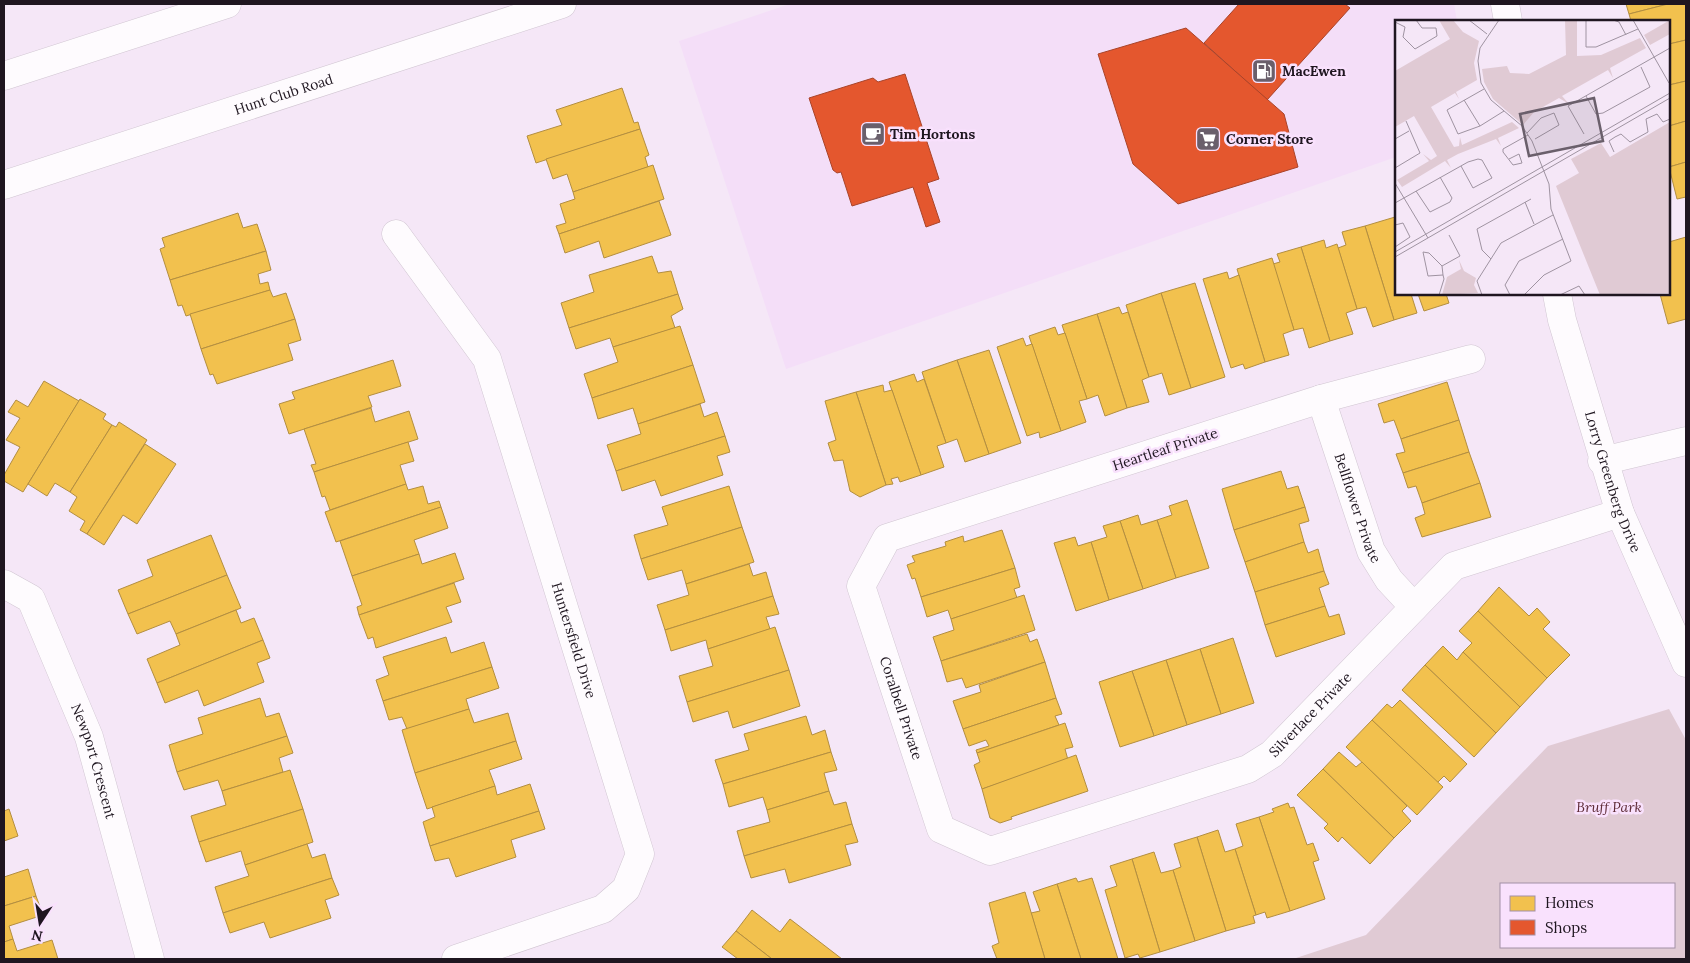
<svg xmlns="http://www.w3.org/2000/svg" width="1690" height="963" font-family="Lora,serif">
	<rect width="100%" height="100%" fill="#f5e7f7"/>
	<!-- built -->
	<path fill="#f4def8" d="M790 4H1454L1457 21H1396V157L786 369 679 41Z"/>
	<!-- green -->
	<path fill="#e0cad4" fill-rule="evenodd" d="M1669 709 1686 740V959H1293L1366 935 1548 746ZM1501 884H1674V947H1501Z"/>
	<!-- homes -->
	<g fill="#f2c14e" stroke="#b38e40">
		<path d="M1626 4H1668L1629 14Z"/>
		<path d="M1668 4H1686V40L1669 44V21H1631L1629 14Z"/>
		<path d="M1686 40V81L1669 85V44Z"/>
		<path d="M1686 81V121L1669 126V85Z"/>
		<path d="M622 88 634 123 638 122 640 129 536 163 527 136 562 125 556 110Z"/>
		<path d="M1686 121V162L1669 167V126Z"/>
		<path d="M640 129 649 155 645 157 648 167 573 192 567 174 553 179 546 159Z"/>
		<path d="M1686 162V197L1677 199 1669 167Z"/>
		<path d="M653 165 664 199 559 234 556 226 566 223 560 204 575 199 573 192Z"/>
		<path d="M659 201 671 235 604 258 599 241 565 253 559 234Z"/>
		<path d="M238 213 243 228 257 224 266 251 170 280 160 249 165 247 162 238Z"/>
		<path d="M1395 217 1396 294H1411L1417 313 1394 320 1365 226Z"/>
		<path d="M1365 226 1394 320 1373 327 1366 307 1357 309 1338 248 1346 245 1342 232Z"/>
		<path d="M1686 237V319L1668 324 1660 294H1669V242Z"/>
		<path d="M1324 240 1326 248 1337 244 1357 309 1346 313 1353 334 1330 341 1301 247Z"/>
		<path d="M1301 247 1330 341 1309 348 1303 328 1294 330 1273 264 1280 262 1277 254Z"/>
		<path d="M266 251 271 270 258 274 260 284 268 282 270 290 186 316 182 305 178 306 170 280Z"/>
		<path d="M652 256 658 273 671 271 678 294 569 328 561 303 594 292 589 275Z"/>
		<path d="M1272 258 1294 330 1283 334 1289 355 1265 362 1237 269Z"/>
		<path d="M1227 272 1229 279 1239 275 1265 362 1245 369 1243 364 1231 368 1203 279Z"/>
		<path d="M1195 283 1225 377 1191 388 1161 293Z"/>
		<path d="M270 290 273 297 286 293 295 319 201 349 190 314Z"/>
		<path d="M1161 293 1191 388 1169 395 1162 373 1149 377 1126 305Z"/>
		<path d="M678 294 683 309 671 316 675 328 613 347 610 338 576 349 569 328Z"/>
		<path d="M1418 294H1446L1449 303 1424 311Z"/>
		<path d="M1119 307 1122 314 1128 312 1149 377 1142 380 1149 402 1127 408 1097 314Z"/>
		<path d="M1097 314 1127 408 1105 416 1098 395 1087 399 1062 325Z"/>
		<path d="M295 319 301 340 288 344 293 360 217 384 213 374 210 375 201 349Z"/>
		<path d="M680 326 693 365 592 398 584 374 618 362 613 347Z"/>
		<path d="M1055 327 1058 335 1065 333 1087 399 1079 401 1086 422 1061 431 1029 336Z"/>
		<path d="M1023 338 1026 346 1032 344 1061 431 1040 438 1039 432 1027 436 997 347Z"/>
		<path d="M989 350 1021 443 989 454 957 360Z"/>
		<path d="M393 360 401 386 368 396 372 407 289 434 279 404 295 399 292 392Z"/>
		<path d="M957 360 989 454 965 462 957 439 946 443 922 372Z"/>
		<path d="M693 365 705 402 638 424 633 408 598 419 592 398Z"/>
		<path d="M914 374 917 382 924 379 946 443 937 446 944 467 921 475 889 382Z"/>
		<path d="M44 381 79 401 23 492 4 481V475L20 447 6 440 20 418 8 412 16 400 28 407Z"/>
		<path d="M1447 382 1459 420 1401 439 1394 420 1384 423 1378 404Z"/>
		<path d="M883 385 884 392 892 390 921 475 900 482 898 477 891 479 893 484 886 485 856 392Z"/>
		<path d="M856 392 886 485 860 497 850 491 843 460 834 461 828 443 836 440 825 401Z"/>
		<path d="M80 399 106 414 103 419 112 425 70 492 55 483 47 496 28 484Z"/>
		<path d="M700 404 704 417 717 412 725 436 616 471 607 445 641 434 638 424Z"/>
		<path d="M371 408 375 422 409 411 418 439 314 472 311 465 316 464 304 429Z"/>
		<path d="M1459 420 1469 452 1403 473 1396 454 1405 452 1401 439Z"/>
		<path d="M119 422 147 440 87 534 80 530 85 521 69 511 77 497 70 492 112 425 116 427Z"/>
		<path d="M725 436 730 452 717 456 723 475 661 496 655 480 622 491 616 471Z"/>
		<path d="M408 442 414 461 400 465 406 484 330 510 325 496 322 497 314 472Z"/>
		<path d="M145 444 176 464 137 524 123 515 104 545 87 534Z"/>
		<path d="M1469 452 1480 483 1422 503 1416 486 1408 488 1403 473Z"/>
		<path d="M1281 471 1287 489 1298 486 1305 507 1234 530 1222 489Z"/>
		<path d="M1480 483 1491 517 1422 537 1415 518 1425 514 1422 503Z"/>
		<path d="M406 484 408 490 423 486 428 504 439 501 441 507 336 542 325 512Z"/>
		<path d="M729 486 742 527 641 559 634 535 668 525 662 507Z"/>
		<path d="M1187 500 1209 568 1176 578 1157 520 1172 515 1169 506Z"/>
		<path d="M441 507 448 528 414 540 419 554 352 576 340 541Z"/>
		<path d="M1305 507 1309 521 1299 524 1304 542 1245 562 1234 530Z"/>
		<path d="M1138 515 1141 525 1157 520 1176 578 1143 589 1120 521Z"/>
		<path d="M1120 521 1143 589 1109 600 1091 542 1107 537 1103 526Z"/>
		<path d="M742 527 754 562 686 584 682 570 648 580 641 559Z"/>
		<path d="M1002 530 1015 568 921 597 915 578 912 579 907 565 915 562 912 556 946 546 945 542 963 536 964 542Z"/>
		<path d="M211 535 227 575 128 614 118 590 153 576 147 560Z"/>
		<path d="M1075 537 1078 546 1091 542 1109 600 1076 611 1054 543Z"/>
		<path d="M1304 542 1308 553 1318 549 1324 571 1255 592 1245 562Z"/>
		<path d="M455 553 464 579 359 615 357 607 362 605 352 576 419 554 422 564Z"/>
		<path d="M749 564 753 576 766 572 773 596 665 630 657 605 689 595 686 584Z"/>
		<path d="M1015 568 1020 587 1014 589 1017 598 951 619 948 610 927 617 921 597Z"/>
		<path d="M1324 571 1329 584 1319 588 1325 606 1265 625 1255 592Z"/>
		<path d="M227 575 241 608 176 634 170 621 137 634 128 614Z"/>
		<path d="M454 583 461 602 446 607 452 622 376 648 373 637 368 639 359 615Z"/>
		<path d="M1499 587 1529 616 1537 608 1550 622 1543 629 1570 655 1547 678 1478 611Z"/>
		<path d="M1024 595 1035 630 941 661 933 637 954 630 951 619Z"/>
		<path d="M773 596 779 614 766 617 770 629 708 649 706 640 671 651 665 630Z"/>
		<path d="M1325 606 1329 617 1339 614 1345 634 1276 657 1265 625Z"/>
		<path d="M236 610 241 623 254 618 263 640 157 683 147 659 180 645 176 634Z"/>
		<path d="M1478 611 1547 678 1520 707 1463 652 1472 643 1459 631Z"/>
		<path d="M775 627 789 670 687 702 679 676 713 666 708 649Z"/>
		<path d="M1027 634 1030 642 1037 639 1045 662 966 688 962 678 947 682 941 661Z"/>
		<path d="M446 637 451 653 484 642 492 667 383 701 376 680 389 675 383 657Z"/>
		<path d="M1233 638 1254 703 1221 714 1200 649Z"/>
		<path d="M263 640 270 658 257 663 264 682 204 706 198 690 165 703 157 683Z"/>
		<path d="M1443 646 1457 660 1463 652 1520 707 1496 733 1425 665Z"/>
		<path d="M1200 649 1221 714 1187 725 1166 660Z"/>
		<path d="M1166 660 1187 725 1154 736 1132 671Z"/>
		<path d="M1045 662 1056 698 963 729 953 701 981 692 979 685Z"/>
		<path d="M1425 665 1496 733 1474 757 1402 690Z"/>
		<path d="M492 667 499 688 466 699 469 709 407 729 402 717 389 720 383 701Z"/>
		<path d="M789 670 800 706 733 728 728 711 693 722 687 702Z"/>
		<path d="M1132 671 1154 736 1120 747 1099 682Z"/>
		<path d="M260 698 266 717 279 713 287 736 177 772 169 745 203 734 198 718Z"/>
		<path d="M1056 698 1062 714 1055 716 1059 725 977 753 976 750 989 746 986 740 969 746 963 729Z"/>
		<path d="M1400 700 1467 764 1450 782 1444 776 1437 783 1372 720 1387 704 1392 708Z"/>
		<path d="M469 709 474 723 508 713 516 741 415 773 402 730Z"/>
		<path d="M806 716 812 735 825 730 831 752 723 784 715 760 749 750 744 734Z"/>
		<path d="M1372 720 1443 787 1417 815 1346 747Z"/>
		<path d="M1065 723 1073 747 1065 749 1068 760 982 789 974 765 980 762 977 753Z"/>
		<path d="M287 736 293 753 279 758 283 772 222 791 218 780 184 790 177 772Z"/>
		<path d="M516 741 522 759 489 770 495 786 427 809 415 773Z"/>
		<path d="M831 752 837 770 824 773 829 791 767 810 763 797 729 807 723 784Z"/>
		<path d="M1339 752 1356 767 1362 762 1407 806 1402 811 1411 821 1394 838 1323 769Z"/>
		<path d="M1076 755 1088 791 1011 817 1012 819 1000 823 990 818 982 789Z"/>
		<path d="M1323 769 1394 838 1370 864 1342 837 1338 842 1324 828 1328 824 1297 795Z"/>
		<path d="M290 770 303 809 199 842 191 816 226 805 222 791Z"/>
		<path d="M530 784 539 811 430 846 423 822 435 817 432 807 495 786 497 795Z"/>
		<path d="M829 791 834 805 846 802 852 824 744 856 737 831 770 822 767 810Z"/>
		<path d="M1288 803 1290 808 1294 807 1307 845 1313 843 1319 860 1313 862 1325 899 1290 911 1259 817 1274 812 1272 809Z"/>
		<path d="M9 809 18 836 4 841V811Z"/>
		<path d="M303 809 313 842 245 865 241 851 206 862 199 842Z"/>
		<path d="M539 811 545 829 511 840 516 857 456 877 449 858 435 861 430 846Z"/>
		<path d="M1259 817 1290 911 1267 918 1265 912 1256 915 1235 849 1243 846 1236 824Z"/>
		<path d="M852 824 858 842 845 845 851 865 789 883 785 869 751 878 744 856Z"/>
		<path d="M1218 830 1225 852 1235 849 1256 915 1253 916 1255 923 1226 931 1197 837Z"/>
		<path d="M1197 837 1226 931 1195 941 1173 870 1181 867 1174 844Z"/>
		<path d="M307 844 312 858 325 854 332 878 223 913 215 887 249 876 245 865Z"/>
		<path d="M1154 852 1161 873 1173 870 1195 941 1160 952 1132 859Z"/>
		<path d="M1132 859 1160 952 1140 958 1138 954 1125 958 1105 890 1117 886 1110 866Z"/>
		<path d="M28 869 36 896 4 906V877Z"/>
		<path d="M332 878 339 895 325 900 331 918 270 938 264 922 230 933 223 913Z"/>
		<path d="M1076 878 1078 882 1092 878 1118 959H1081L1057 884Z"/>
		<path d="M1057 884 1081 959H1045L1031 913 1040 911 1033 892Z"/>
		<path d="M1025 892 1045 959H997L992 946 999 943 989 903Z"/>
		<path d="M36 896 43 915 9 926 13 939 4 942V906Z"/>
		<path d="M752 910 780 932 790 919 842 959H772L736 931Z"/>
		<path d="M736 931 772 959H738L722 947Z"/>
		<path d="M13 939 17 951 52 940 58 959H4V942Z"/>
	</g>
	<!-- shops -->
	<g fill="#e4572e" stroke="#a9442a">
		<path d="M1239 4H1345L1350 8 1267 100 1204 43Z"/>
		<path d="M1186 28 1284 114 1298 167 1178 204 1133 164 1098 54Z"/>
		<path d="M905 74 939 179 927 183 940 222 926 227 913 187 852 206 841 172 837 173 833 170 809 98 873 78 878 82Z"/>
	</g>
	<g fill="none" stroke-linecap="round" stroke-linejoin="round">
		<defs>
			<g id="street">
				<path id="s1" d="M396 234 487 359 640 854 626 889 603 909 456 959"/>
				<path id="s2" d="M1471 359 1321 399 887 538 861 586 941 829 990 851 1248 769 1272 754 1454 566 1620 513"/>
				<path id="s3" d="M1321 399 1371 551 1389 580 1414 607"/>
				<path d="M1602 461 1686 441"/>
				<path id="s4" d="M4 584 31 599 89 737 150 959"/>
			</g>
			<g id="secondary">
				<path d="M1505 4 1508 21"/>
				<path id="s5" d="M1557 294 1562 320 1620 513 1686 663"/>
			</g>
			<g id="primary">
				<path d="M4 76 227 4"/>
				<path id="s6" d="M4 185 562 4"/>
			</g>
		</defs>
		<!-- street casing -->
		<use href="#street" stroke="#d1c6d2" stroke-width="29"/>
		<!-- secondary casing -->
		<use href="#secondary" stroke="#d1c6d2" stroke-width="29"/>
		<!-- primary casing -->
		<use href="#primary" stroke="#d1c6d2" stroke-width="29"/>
		<!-- street -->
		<use href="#street" stroke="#fefbfe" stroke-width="28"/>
		<!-- secondary -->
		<use href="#secondary" stroke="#fefbfe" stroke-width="28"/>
		<!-- primary -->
		<use href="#primary" stroke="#fefbfe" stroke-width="28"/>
	</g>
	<!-- icons -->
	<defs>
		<symbol id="fuel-square" viewBox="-11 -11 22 22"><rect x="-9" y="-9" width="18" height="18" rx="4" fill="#6a5f6b" stroke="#f9e1fd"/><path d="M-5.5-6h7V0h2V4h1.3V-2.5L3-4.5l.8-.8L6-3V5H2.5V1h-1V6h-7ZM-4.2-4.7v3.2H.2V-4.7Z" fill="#fff"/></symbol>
		<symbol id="cafe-square" viewBox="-11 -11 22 22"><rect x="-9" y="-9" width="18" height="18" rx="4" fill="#6a5f6b" stroke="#f9e1fd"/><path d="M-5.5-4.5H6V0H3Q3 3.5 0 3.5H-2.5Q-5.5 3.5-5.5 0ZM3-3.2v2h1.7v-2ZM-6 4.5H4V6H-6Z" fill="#fff"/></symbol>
		<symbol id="supermarket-square" viewBox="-11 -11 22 22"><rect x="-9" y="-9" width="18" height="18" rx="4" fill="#6a5f6b" stroke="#f9e1fd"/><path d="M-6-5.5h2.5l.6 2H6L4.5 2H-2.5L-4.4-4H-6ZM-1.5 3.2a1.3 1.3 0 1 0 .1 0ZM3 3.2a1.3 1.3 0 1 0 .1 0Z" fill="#fff"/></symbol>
	</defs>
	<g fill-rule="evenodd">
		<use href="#fuel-square" x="1250" y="57" width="28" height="28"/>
		<use href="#cafe-square" x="859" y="120" width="28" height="28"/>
		<use href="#supermarket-square" x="1194" y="125" width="28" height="28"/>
	</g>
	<g text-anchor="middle" stroke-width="5" stroke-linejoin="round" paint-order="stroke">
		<!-- poi labels -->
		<g font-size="14" font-weight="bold" fill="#1f1620" stroke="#f9e1fd" text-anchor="start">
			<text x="1282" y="76">MacEwen</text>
			<text x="890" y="139">Tim Hortons</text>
			<text x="1226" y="144">Corner Store</text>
		</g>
		<!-- street labels -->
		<g font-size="14" fill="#1f1620" stroke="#f9e1fd">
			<text dy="5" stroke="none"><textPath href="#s6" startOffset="294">Hunt Club Road</textPath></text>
			<text transform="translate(1165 449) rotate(-18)" y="5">Heartleaf Private</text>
			<text dy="5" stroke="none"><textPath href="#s5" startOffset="196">Lorry Greenberg Drive</textPath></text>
			<text dy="5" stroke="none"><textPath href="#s3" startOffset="115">Bellflower Private</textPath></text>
			<text dy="5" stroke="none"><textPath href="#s1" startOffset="449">Huntersfield Drive</textPath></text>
			<text dy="5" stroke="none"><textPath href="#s2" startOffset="794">Coralbell Private</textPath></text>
			<text dy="5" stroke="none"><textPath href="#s2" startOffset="1329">Silverlace Private</textPath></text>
			<text dy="5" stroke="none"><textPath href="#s4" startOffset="205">Newport Crescent</textPath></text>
		</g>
		<!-- park labels -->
		<g font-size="14" font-style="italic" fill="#5e2b37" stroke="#f9e1fd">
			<text x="1609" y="812">Bruff Park</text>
		</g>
	</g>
	<!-- overview -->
	<g transform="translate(1395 20)">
		<rect width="275" height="275" fill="#f5e7f7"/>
		<path d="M44 0H58L68 12 84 21 79 43 82 60 61 72 64 79 60 73 36 87 59 127 64 126 65 117 67 125 117 102 124 108 103 118 106 126 101 119 63 134 52 140 56 148 50 141 7 167 2 160 34 141 28 134 36 140 42 136 19 96 0 107V51L55 19ZM170 0H182V36L206 35 245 18 251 28 215 48 218 58 213 50 167 76 174 84 164 78 139 92 128 105 98 79 89 62 87 49 112 46 115 53 134 54 171 35ZM275 0V14L255 25 249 15ZM275 102V273L205 275 161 166 184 153 176 139 206 123 215 137ZM64 240 69 251 81 258 79 265 83 273 47 275 52 257 66 249Z" fill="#e0cad4"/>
		<path fill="none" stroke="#9f93a1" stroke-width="1" d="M74 0 92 14M104 0 85 28 83 41 86 63 96 80 127 106 137 121 154 164 156 189 176 241 149 255 129 275M191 0V27H201L243 9M218 0 224 2 231 15M238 0 274 63M0 2 10 7 8 17 20 29 42 16 41 8H27L21 0M89 69 52 90 63 114 85 106 109 91M191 76 201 94 208 93 255 67 246 47M69 80 85 106M132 113 146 98 159 93 164 105 140 119M189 114 173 86 275 28M0 119 14 111M219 132 214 121 220 117 226 114 235 122 253 112 251 99 262 94 268 102 275 99M114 139 124 134 127 143 118 145 108 132V129L133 115M0 148 25 133 11 101M0 163 33 218M21 171 35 192 55 182 57 178 45 157M130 182 139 204M0 183 73 142 83 139 87 140 97 158 78 168 66 146M0 205 8 203 15 217 0 227M0 232 275 73M0 237 275 78M96 239 87 230 82 209 136 179M47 246 65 236 54 215M44 275 49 259 48 255 47 246 34 233 28 232 33 256 48 255M87 275 82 261 106 223 158 195M115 275 110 265 124 241 168 219M165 275 184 266 190 275"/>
		<path fill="#6a5f6b" fill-opacity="0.15" stroke="#6a5f6b" stroke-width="2.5" d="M199 78 208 121 134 136 125 94Z"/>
		<rect width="275" height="275" fill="none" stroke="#1f1620" stroke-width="2.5"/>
	</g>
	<!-- border -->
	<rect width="1690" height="963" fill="none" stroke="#1f1620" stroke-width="10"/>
	<!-- legend -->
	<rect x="1500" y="883" width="175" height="65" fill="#f9e1fd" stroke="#a290a5"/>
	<rect x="1510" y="896" width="25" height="15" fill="#f2c14e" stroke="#a290a5"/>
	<text x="1545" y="908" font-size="15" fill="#1f1620">Homes</text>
	<rect x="1510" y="920" width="25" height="15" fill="#e4572e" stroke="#a290a5"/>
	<text x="1545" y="933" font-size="15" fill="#1f1620">Shops</text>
	<!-- north arrow -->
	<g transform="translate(40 923) rotate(192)" stroke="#f9e1fd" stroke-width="4" paint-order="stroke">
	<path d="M0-4L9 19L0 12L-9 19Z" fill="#1f1620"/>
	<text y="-8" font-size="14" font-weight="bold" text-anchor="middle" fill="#1f1620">N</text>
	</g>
</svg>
